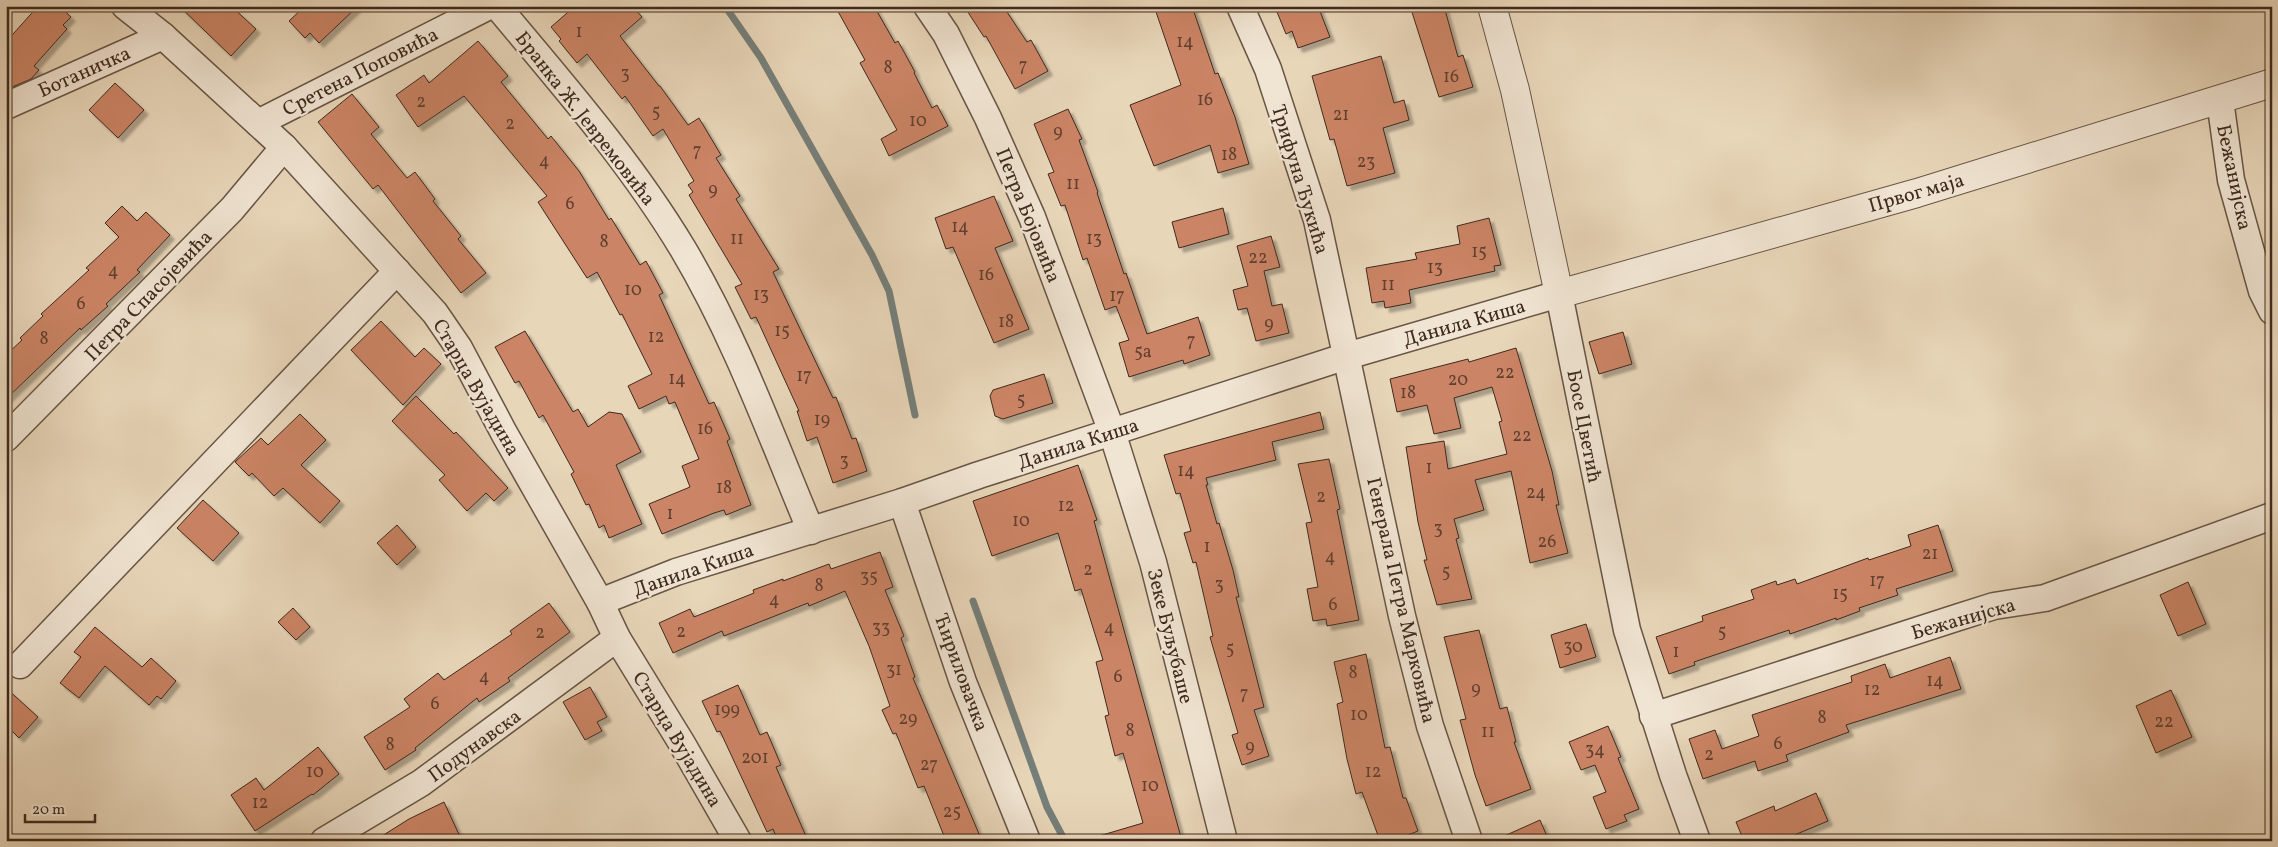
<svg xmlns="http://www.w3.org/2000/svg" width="2278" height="847" font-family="Vollkorn,serif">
	<defs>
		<filter id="shadow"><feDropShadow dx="4.5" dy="4.5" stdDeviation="1" flood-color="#0004"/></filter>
	</defs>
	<rect width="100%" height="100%" fill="#e8d6b9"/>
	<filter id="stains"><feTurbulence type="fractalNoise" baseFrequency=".004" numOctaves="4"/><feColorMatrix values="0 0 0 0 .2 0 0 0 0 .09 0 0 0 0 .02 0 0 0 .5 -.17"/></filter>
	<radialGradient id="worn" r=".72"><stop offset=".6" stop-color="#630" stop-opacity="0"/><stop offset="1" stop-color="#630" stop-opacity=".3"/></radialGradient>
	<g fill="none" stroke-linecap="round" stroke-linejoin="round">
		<!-- stream -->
		<g stroke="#757f7a" stroke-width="7">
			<path d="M725 6 761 58 872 255 889 291 915 415"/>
			<path d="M973 601 1047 807 1065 841"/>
		</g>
	</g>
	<!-- building -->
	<g fill="#cb8465" stroke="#3e2a1e" filter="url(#shadow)">
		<path d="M38 6H59L71 17 63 25 67 29 34 66 39 70 31 79 12 87 6 81V42Z"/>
		<path d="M179 6H231L256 29 231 56Z"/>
		<path d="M305 6H358L319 43 310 33 305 38 289 21Z"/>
		<path d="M575 6H632L642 17 620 36 659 86H660L688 125 699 118 721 155 716 158 740 196 736 199 779 269 773 272 833 398 836 397 852 439 856 438 867 471 833 483 817 437 807 441 797 411H799L756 317 751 319 735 287 742 284 689 195 693 192 688 185 694 181 663 129 653 136 625 96 622 99 587 54 577 63 559 41 561 39 551 27Z"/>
		<path d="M835 6H874L895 43 898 41 915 72 914 73 932 108 937 105 948 126 889 156 881 139 897 130 860 63 865 60Z"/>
		<path d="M964 6H1003L1027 42 1031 40 1048 71 1015 89 986 36 984 37Z"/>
		<path d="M1154 6H1192L1215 74 1218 73 1235 117 1249 164 1218 173 1210 145 1154 166 1130 105 1181 85Z"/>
		<path d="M1278 6H1318L1330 37 1298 48 1292 31 1286 34 1277 12 1279 11Z"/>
		<path d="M1410 6H1444L1458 57 1463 55 1473 87 1439 97Z"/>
		<path d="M478 41 508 76 501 82 548 139 551 136 579 171 609 220 611 218 640 265 646 261 663 293 659 295 709 404 714 402 730 439 727 441 751 505 726 515 724 510 714 513 662 534 649 504 690 487 682 466 699 459 675 402 669 404 666 396 639 409 628 386 652 374 622 314 620 315 597 272 587 278 538 202 547 196 464 96 418 127 396 95 424 75 429 83Z"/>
		<path d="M1381 56 1394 103 1404 100 1409 120 1383 128 1395 173 1347 186 1334 139 1330 140 1312 76Z"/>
		<path d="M115 83 144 110 118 138 89 110Z"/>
		<path d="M352 94 379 127 371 134 407 178 415 172 435 199 433 201 461 236 458 239 486 273 461 293 378 185 373 189 318 122Z"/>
		<path d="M1068 109 1082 139 1079 140 1098 192 1097 193 1124 274 1126 273 1147 334 1198 317 1210 355 1184 364 1183 360 1129 377 1119 343 1129 340 1116 306 1105 310 1087 258 1083 260 1065 205 1061 206 1048 174 1054 172 1034 124Z"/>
		<path d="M994 196 1013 241 995 248 1029 329 994 343 953 247 946 249 935 218Z"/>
		<path d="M122 206 137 221 146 212 170 235 137 270 140 272 106 304 108 306 81 330 80 328 6 399V355L22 340 20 338 43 316 41 314 89 270 86 268 119 237 105 223Z"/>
		<path d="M1223 208 1229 234 1179 248 1172 222Z"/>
		<path d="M1489 218 1501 265 1494 266 1495 271 1409 290 1411 303 1385 308 1384 301 1372 303 1366 268 1417 259 1415 253 1460 244 1457 226Z"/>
		<path d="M1271 236 1280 267 1264 271 1272 306 1282 304 1289 333 1256 341 1247 308 1238 310 1233 290 1248 286 1237 246Z"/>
		<path d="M381 321 415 357 424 348 441 364 403 405 351 350Z"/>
		<path d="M525 331 573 412 578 409 588 427 609 412 622 414 641 452 616 465 642 524 609 538 604 525 599 528 589 504 586 505 571 474 574 472 543 415 539 418 519 381 515 383 495 347Z"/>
		<path d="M1623 332 1632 364 1599 374 1589 342Z"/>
		<path d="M1516 348 1552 471 1559 505H1556L1568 553 1530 563 1511 471 1475 480 1484 510 1454 519 1459 538 1456 539 1472 599 1437 605 1424 560H1427L1418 522 1406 447 1444 441 1448 469 1507 454 1499 422 1502 421 1492 387 1454 398 1461 428 1434 434 1427 405 1397 412 1390 379 1468 359 1469 362Z"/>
		<path d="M1044 374 1053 403 1003 419 995 416 990 396 993 390Z"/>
		<path d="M416 396 454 434 456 432 508 488 494 501 486 493 467 511 439 480 445 475 392 421Z"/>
		<path d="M1320 412 1324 429 1272 442 1276 460 1206 478 1208 485H1206L1217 524 1219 523 1233 570 1239 597H1236L1264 707 1254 710 1269 756 1242 765 1232 735 1238 733 1210 637 1213 636 1196 562 1193 563 1184 533 1191 531 1180 493 1176 494 1164 455Z"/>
		<path d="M300 414 326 440 301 465 340 501 320 523 283 488 274 496 252 473 249 476 235 462 261 438 268 445Z"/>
		<path d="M1329 459 1340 509 1337 510 1359 620 1327 626 1326 619 1313 621 1307 589 1318 587 1306 523 1312 522 1298 464Z"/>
		<path d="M1078 465 1097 520 1094 521 1182 841H1100L1099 836 1143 823 1123 753 1115 756 1105 716 1109 715 1096 662 1103 660 1081 589 1075 591 1058 533 992 556 973 501Z"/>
		<path d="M203 500 239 533 213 561 177 528Z"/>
		<path d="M397 525 416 547 397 565 377 543Z"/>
		<path d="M1938 525 1953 571 1896 589 1898 595 1859 608 1860 611 1836 620V618L1790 634 1789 630 1694 662 1695 665 1669 674 1656 637 1703 621 1702 616 1754 599 1751 590 1776 581 1777 585 1795 579 1797 584 1868 558 1869 560 1911 546 1908 535Z"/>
		<path d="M880 552 893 587 885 590 904 636 901 638 915 677 913 678 982 841H946L924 786 918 788 896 733 893 734 882 710 890 706 869 646 845 591 809 606 808 603 724 636 722 631 673 653 659 623 690 609 694 617 754 593 753 590 783 579V581L829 564 831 569Z"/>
		<path d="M2188 582 2206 624 2178 636 2160 595Z"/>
		<path d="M549 603 570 632 508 678 510 681 479 702 477 698 415 748 416 750 385 770 364 737 410 707 404 699 438 673 444 680 512 634 510 631Z"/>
		<path d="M293 608 310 627 296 640 278 622Z"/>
		<path d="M1586 624 1596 657 1560 668 1551 635Z"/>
		<path d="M95 627 142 667 151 658 176 681 161 699 157 696 149 705 105 666 79 698 60 683 81 657 74 652Z"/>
		<path d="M1479 630 1500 709 1507 707 1516 742H1514L1531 789 1486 806 1475 775 1460 720 1466 719 1444 637Z"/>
		<path d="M1366 654 1385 748 1390 747 1403 798H1406L1418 831 1393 841H1380L1362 792 1356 794 1347 759 1337 704 1343 702 1334 662Z"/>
		<path d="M1950 657 1961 689 1846 725 1849 732 1786 755 1788 761 1758 771 1755 761 1703 779 1689 739 1715 730 1722 749 1759 736 1752 715 1852 682 1851 676 1885 664 1890 678Z"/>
		<path d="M738 685 760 735 767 732 781 765 776 767 808 841H778L773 829 767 832 720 731 717 732 702 701Z"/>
		<path d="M590 687 607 717 597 722 602 731 585 740 563 702Z"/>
		<path d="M6 688 38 717 19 738 6 725Z"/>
		<path d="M2171 690 2192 737 2156 753 2136 706Z"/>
		<path d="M1608 726 1621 757 1618 758 1639 809 1624 815 1627 821 1606 829 1593 797 1606 792 1595 765 1581 770 1569 742Z"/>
		<path d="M318 747 339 774 313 795 312 794 255 831 231 795 256 778 264 790Z"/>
		<path d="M1816 793 1828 821 1780 841H1744L1736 822 1774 806 1775 811Z"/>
		<path d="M444 802 462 841H374L409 819Z"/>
		<path d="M1540 820 1549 841H1493Z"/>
	</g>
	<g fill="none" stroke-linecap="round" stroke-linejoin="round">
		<defs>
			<g id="minor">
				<path d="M125 6 163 36 284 147 435 313 459 348 504 433 600 602 617 638 681 742 738 841"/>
				<path d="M497 6C563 85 630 161 683 249 736 338 771 436 811 531"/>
				<path d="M927 6 946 34 988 118 1032 217 1112 432 1153 562 1224 841"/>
				<path d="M1240 6 1268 69 1317 220 1402 616 1430 726 1469 841"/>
				<path d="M2220 100 2231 180 2262 291 2272 311"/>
				<path d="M6 106 163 36"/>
				<path d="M258 123 489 6"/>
				<path d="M6 438 232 209 284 147"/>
				<path d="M902 502 963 682 1027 841"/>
				<path d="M600 602 676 572 902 502 979 475 1347 356 1559 294 1627 630 1673 775 1697 841"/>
				<path d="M20 665 397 271"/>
				<path d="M1653 716 1959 617 1994 606 2045 598 2272 516"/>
				<path d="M324 841 421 783 617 638"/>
			</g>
			<path id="tertiary" d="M1492 6 1515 90 1559 294 1917 193 2272 83"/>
		</defs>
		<!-- minor casing -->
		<use href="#minor" stroke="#685545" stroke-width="29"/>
		<!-- tertiary casing -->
		<use href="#tertiary" stroke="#685545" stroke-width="30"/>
		<!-- minor -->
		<use href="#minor" stroke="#f0e4d2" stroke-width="26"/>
		<!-- tertiary -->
		<use href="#tertiary" stroke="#f0e4d2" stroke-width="28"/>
	</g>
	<g text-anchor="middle" stroke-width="4.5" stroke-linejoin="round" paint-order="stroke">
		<!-- number labels -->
		<g font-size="18" fill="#614030">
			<text x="579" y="37">1</text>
			<text x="1185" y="47">14</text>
			<text x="1023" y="71">7</text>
			<text x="888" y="73">8</text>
			<text x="625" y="79">3</text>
			<text x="1451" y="82">16</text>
			<text x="1205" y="105">16</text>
			<text x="421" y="107">2</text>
			<text x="656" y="117">5</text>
			<text x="1341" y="120">21</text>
			<text x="918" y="126">10</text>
			<text x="510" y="129">2</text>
			<text x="1058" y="137">9</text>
			<text x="697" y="156">7</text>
			<text x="1229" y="160">18</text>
			<text x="544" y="166">4</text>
			<text x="1366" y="167">23</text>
			<text x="1073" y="189">11</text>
			<text x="713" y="195">9</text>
			<text x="570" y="209">6</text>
			<text x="960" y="232">14</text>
			<text x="737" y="244">11</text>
			<text x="1094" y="244">13</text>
			<text x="604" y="247">8</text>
			<text x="1479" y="257">15</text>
			<text x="1258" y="263">22</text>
			<text x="1435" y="273">13</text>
			<text x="113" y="276">4</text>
			<text x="986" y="280">16</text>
			<text x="1388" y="290">11</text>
			<text x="633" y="295">10</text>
			<text x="761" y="300">13</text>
			<text x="1117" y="301">17</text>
			<text x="81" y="309">6</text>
			<text x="1006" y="327">18</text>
			<text x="1269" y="329">9</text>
			<text x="782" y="336">15</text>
			<text x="656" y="342">12</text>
			<text x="44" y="344">8</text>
			<text x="1191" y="346">7</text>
			<text x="1143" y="357">5a</text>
			<text x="1505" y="378">22</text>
			<text x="804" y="381">17</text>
			<text x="677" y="384">14</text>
			<text x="1458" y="385">20</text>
			<text x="1408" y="398">18</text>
			<text x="1021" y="405">5</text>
			<text x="822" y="425">19</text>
			<text x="705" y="434">16</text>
			<text x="1522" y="441">22</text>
			<text x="844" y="466">3</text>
			<text x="1429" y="473">1</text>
			<text x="1186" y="476">14</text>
			<text x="724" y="493">18</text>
			<text x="1536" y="498">24</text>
			<text x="1321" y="502">2</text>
			<text x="1066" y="511">12</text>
			<text x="670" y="519">1</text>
			<text x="1021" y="526">10</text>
			<text x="1438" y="534">3</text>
			<text x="1547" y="547">26</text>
			<text x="1207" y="552">1</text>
			<text x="1930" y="559">21</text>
			<text x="1330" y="562">4</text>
			<text x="1088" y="575">2</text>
			<text x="1446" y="577">5</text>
			<text x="869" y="582">35</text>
			<text x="1877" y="586">17</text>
			<text x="1219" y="590">3</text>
			<text x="819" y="591">8</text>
			<text x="1840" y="599">15</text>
			<text x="774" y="605">4</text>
			<text x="1333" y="610">6</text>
			<text x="881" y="633">33</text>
			<text x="1109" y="633">4</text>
			<text x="681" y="637">2</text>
			<text x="1722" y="637">5</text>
			<text x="540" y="638">2</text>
			<text x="1573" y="652">30</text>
			<text x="1230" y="654">5</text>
			<text x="1676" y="657">1</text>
			<text x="894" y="675">31</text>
			<text x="1353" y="678">8</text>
			<text x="484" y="682">4</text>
			<text x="1118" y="682">6</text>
			<text x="1935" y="686">14</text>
			<text x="1476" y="694">9</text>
			<text x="1872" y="695">12</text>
			<text x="1244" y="699">7</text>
			<text x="435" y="709">6</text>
			<text x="727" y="715">199</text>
			<text x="1359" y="720">10</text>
			<text x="1822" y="723">8</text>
			<text x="908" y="724">29</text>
			<text x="2164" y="727">22</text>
			<text x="1130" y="736">8</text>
			<text x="1488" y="737">11</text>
			<text x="1778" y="749">6</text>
			<text x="390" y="750">8</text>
			<text x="1250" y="752">9</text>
			<text x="1595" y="755">34</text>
			<text x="1709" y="760">2</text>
			<text x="755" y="763">201</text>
			<text x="929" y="770">27</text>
			<text x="315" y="777">10</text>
			<text x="1373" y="777">12</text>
			<text x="1150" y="791">10</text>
			<text x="260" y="808">12</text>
			<text x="952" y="817">25</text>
		</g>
		<!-- street labels -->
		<g font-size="20" fill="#3e2a1e" stroke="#f0e4d2">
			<text transform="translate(84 71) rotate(-24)" y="7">Ботаничка</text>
			<text transform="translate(360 71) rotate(-27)" y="7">Сретена Поповића</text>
			<text transform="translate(586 118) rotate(52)" y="7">Бранка Ж. Јевремовића</text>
			<text transform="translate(2235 177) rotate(78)" y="7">Бежанијска</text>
			<text transform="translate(1301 179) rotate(73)" y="7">Трифуна Ђукића</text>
			<text transform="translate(1916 192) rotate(-16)" y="7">Првог маја</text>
			<text transform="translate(1029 215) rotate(68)" y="7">Петра Бојовића</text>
			<text transform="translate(148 295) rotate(-46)" y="7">Петра Спасојевића</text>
			<text transform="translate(1464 322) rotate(-16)" y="7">Данила Киша</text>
			<text transform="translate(477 387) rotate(60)" y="7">Старца Вујадина</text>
			<text transform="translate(1585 426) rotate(79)" y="7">Босе Цветић</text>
			<text transform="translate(1078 443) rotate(-18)" y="7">Данила Киша</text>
			<text transform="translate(693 569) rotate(-19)" y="7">Данила Киша</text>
			<text transform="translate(1402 600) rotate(77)" y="7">Генерала Петра Марковића</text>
			<text transform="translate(1963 618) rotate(-16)" y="7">Бежанијска</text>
			<text transform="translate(1171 636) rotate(76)" y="7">Зеке Буљубаше</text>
			<text transform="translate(962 672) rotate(70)" y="7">Ћириловачка</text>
			<text transform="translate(678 739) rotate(59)" y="7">Старца Вујадина</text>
			<text transform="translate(474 745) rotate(-36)" y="7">Подунавска</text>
		</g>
	</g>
	<!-- margin -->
	<rect width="2278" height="847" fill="none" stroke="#e8d6b9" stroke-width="25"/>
	<rect x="8" y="8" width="2263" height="832" fill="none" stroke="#3e2a1e" stroke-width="2.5"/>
	<rect x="12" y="12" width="2253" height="822" fill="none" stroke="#3e2a1e"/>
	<!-- scale -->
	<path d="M25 814v8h70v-8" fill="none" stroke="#3e2a1e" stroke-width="2.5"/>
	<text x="32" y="814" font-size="15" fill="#3e2a1e" stroke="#f0e4d2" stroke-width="4" paint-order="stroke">20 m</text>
	<rect width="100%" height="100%" filter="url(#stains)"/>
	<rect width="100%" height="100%" fill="url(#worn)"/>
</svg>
